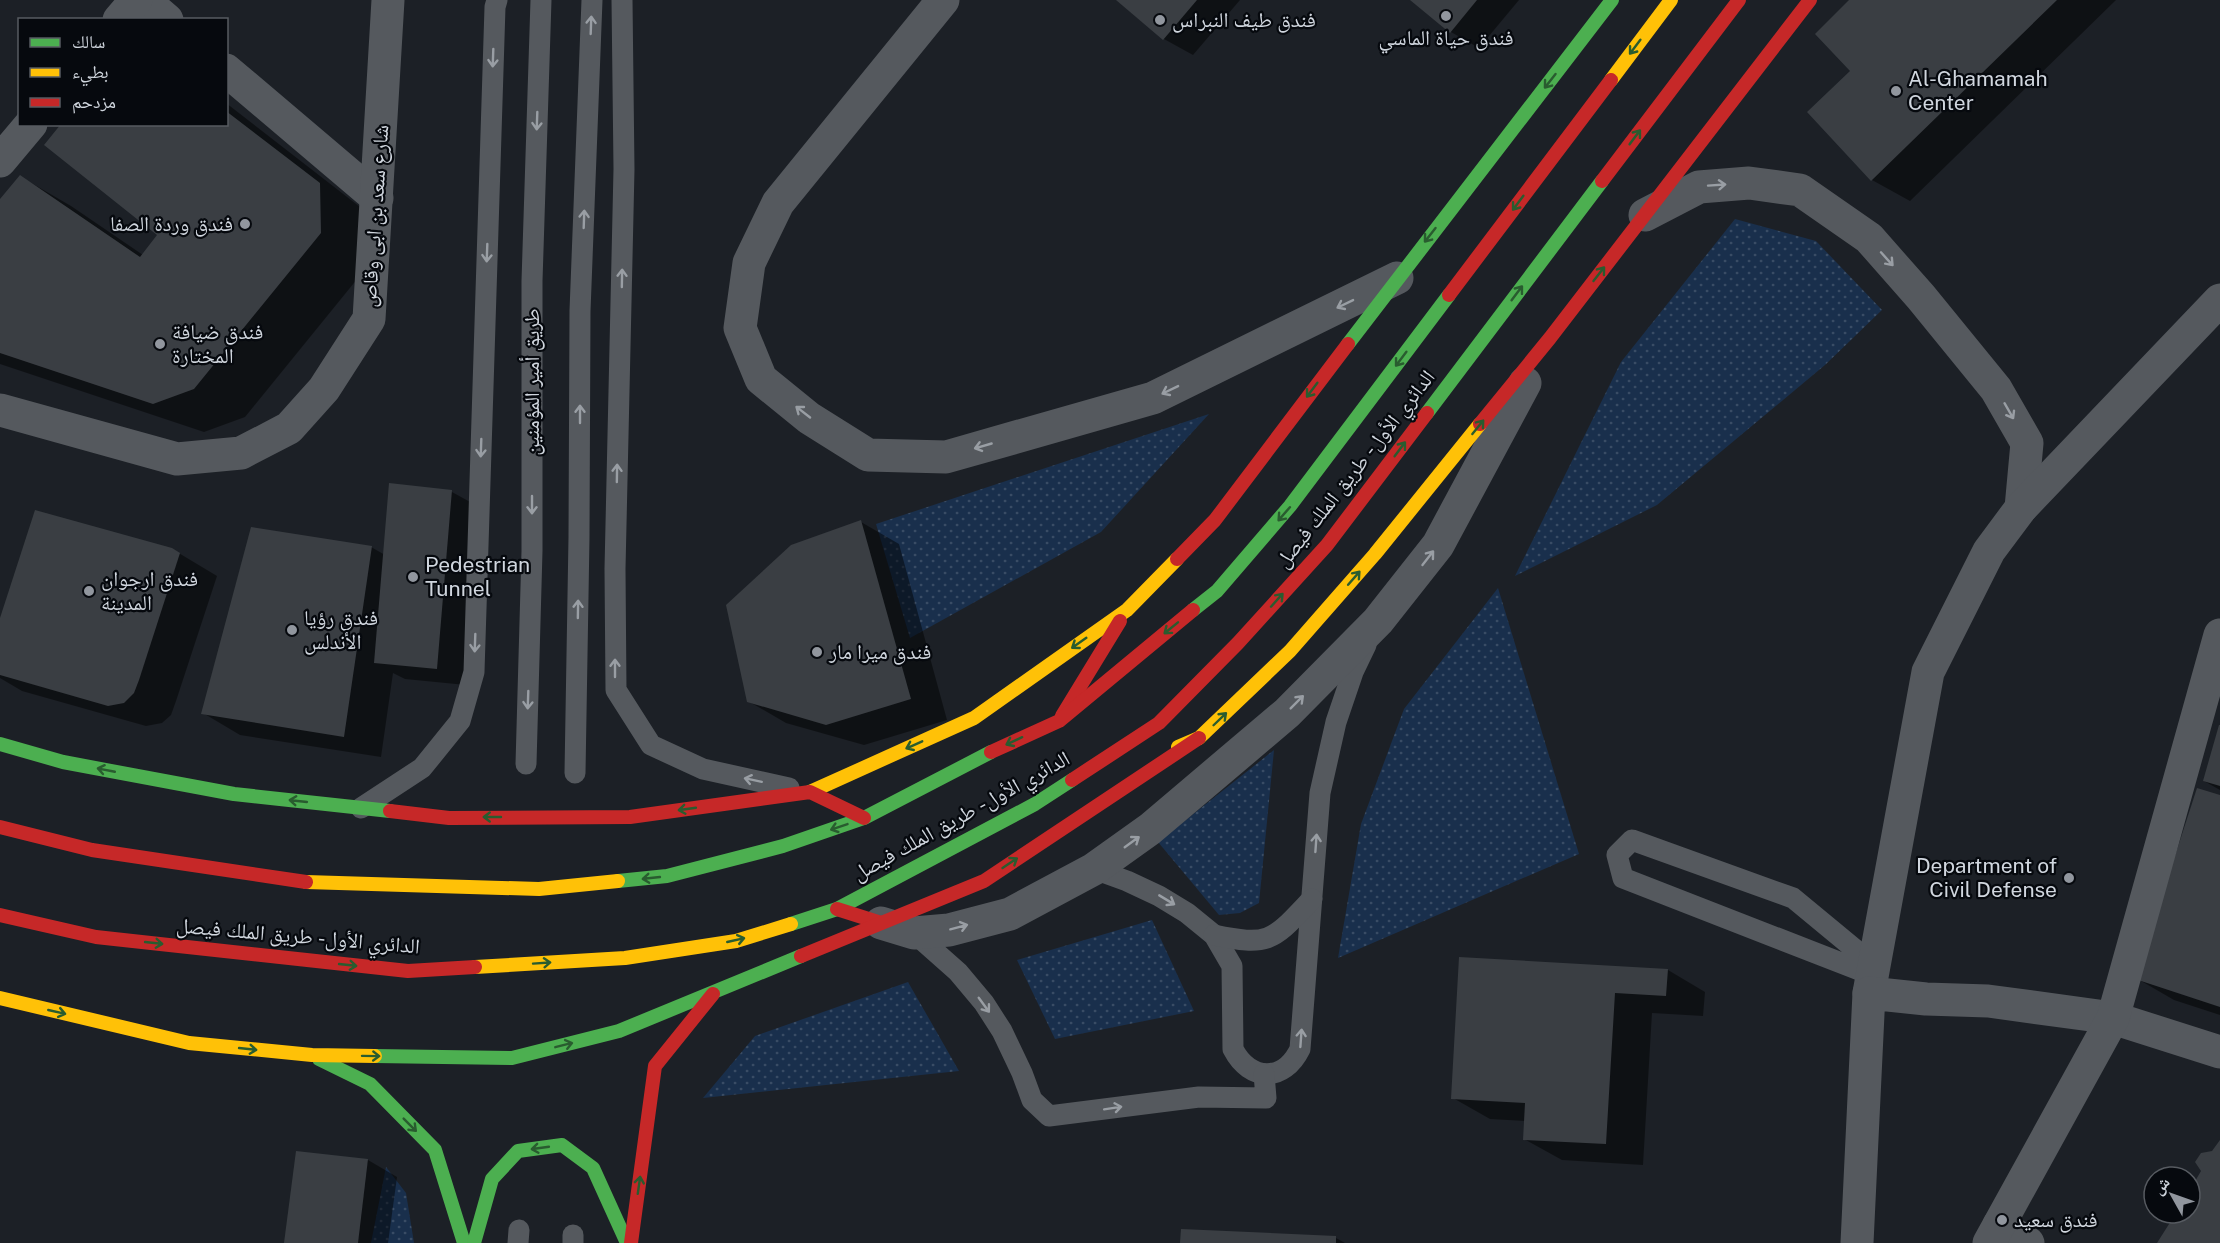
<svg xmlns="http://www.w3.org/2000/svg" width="2220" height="1243" font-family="'Public Sans','Noto Naskh Arabic',sans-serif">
	<defs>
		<pattern id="grass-dots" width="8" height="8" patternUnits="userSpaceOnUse" patternTransform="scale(1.5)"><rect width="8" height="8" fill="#192f4c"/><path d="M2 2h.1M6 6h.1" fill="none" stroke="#394c65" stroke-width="1.8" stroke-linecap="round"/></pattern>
	</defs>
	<rect width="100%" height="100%" fill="#1c2026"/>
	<!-- grass -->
	<g fill="url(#grass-dots)">
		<path d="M1735 219 1816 241 1882 310 1825 365 1657 505 1515 576 1621 362Z"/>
		<path d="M1209 414 1101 532 910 638 876 524Z"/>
		<path d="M1498 588 1579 854 1338 958 1361 824 1404 709Z"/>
		<path d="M1274 750 1259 903 1240 913 1219 915 1158 842Z"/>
		<path d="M1152 920 1194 1011 1055 1039 1017 960Z"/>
		<path d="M908 982 959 1071 703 1098 755 1036Z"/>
		<path d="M386 1167 406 1193 414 1243H371Z"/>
	</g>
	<!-- shadow -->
	<g fill="#0007">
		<path d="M1119 0H1240L1193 55 1164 39Z"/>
		<path d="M1412 0H1519L1479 48 1451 32Z"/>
		<path d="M1852 0H2116L1910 201 1872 180 1809 112 1852 71Z"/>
		<path d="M226 103 369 214 371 262 245 417 204 432 0 364V201L21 177 71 206 143 255 159 235 226 124Z"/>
		<path d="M452 492 481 508 466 685 405 679 393 673 381 757 240 735 203 713 371 547 385 555Z"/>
		<path d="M861 522 899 544 947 720 864 745 786 723 748 701Z"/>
		<path d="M172 549 217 576 176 701 171 715 162 723 146 726 22 691 0 678V622Z"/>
		<path d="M2220 728V790L2204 781Z"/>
		<path d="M2220 796V1015L2174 1000 2136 978Z"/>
		<path d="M1461 959 1668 970 1705 992 1703 1016 1652 1013 1643 1165 1562 1160 1524 1139 1526 1121 1490 1119 1453 1098Z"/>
		<path d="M368 1160 397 1177 388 1243H286Z"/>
		<path d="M1336 1238 1345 1243H1181Z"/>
	</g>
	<!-- building -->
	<g fill="#3a3e43">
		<path d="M1116 0H1197L1163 40Z"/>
		<path d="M1410 0H1477L1450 33Z"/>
		<path d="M1849 0H2057L1871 181 1807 112 1850 71 1815 34Z"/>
		<path d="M226 111 320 183 321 233 194 389 153 404 0 353V199L20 175 140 257 157 235 44 145 61 124H226Z"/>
		<path d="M389 483 452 490 437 669 374 663Z"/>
		<path d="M35 510 172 548 180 553 139 680 134 693 124 703 108 706 0 675V618Z"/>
		<path d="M861 520 911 699 826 725 747 702 726 605 791 545Z"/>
		<path d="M251 527 372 546 344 737 201 714Z"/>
		<path d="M2219 725H2220V786L2203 781Z"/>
		<path d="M2197 788 2220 795V1007L2135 979Z"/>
		<path d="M1459 957 1668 969 1666 996 1615 993 1606 1144 1523 1140 1525 1103 1451 1099Z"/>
		<path d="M2220 1140V1243H2157L2176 1213H2190V1190L2201 1171 2195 1162 2201 1153 2212 1151Z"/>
		<path d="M296 1151 368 1159 358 1243H284Z"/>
		<path d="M1181 1229 1336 1236V1243H1180Z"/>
	</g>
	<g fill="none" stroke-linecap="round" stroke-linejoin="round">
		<!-- lane -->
		<g stroke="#55595e" stroke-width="21">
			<path d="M622 0 624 169 615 569 616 690 651 745 703 769 789 788"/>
			<path d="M526 764 532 551V281L541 0"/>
			<path d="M575 773 579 537 580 311 592 0"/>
			<path d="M361 808 422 768 460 721 474 672 495 7 497 0"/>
			<path d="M1094 869 1127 881 1159 896 1187 913 1214 935 1232 966 1233 1049C1250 1082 1284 1082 1300 1049L1320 793 1336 722 1353 672 1366 645"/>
			<path d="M914 933 958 972 984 1003 1002 1031 1022 1073 1032 1100 1049 1116 1199 1097 1266 1098 1264 1074"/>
			<path d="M1214 935C1271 947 1273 940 1312 899"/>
			<path d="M1872 975 1623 878 1617 855 1632 840 1793 898 1874 965"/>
			<path d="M518 1243 519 1230"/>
			<path d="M573 1243V1235"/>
		</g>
		<!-- street -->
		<g stroke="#55595e" stroke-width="33">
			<path d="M144 0 167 20"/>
			<path d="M943 0 778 203 749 263 740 328 761 379 809 418 868 455 946 457 1153 398 1397 278"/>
			<path d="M119 20 136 0"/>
			<path d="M226 70 377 198"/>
			<path d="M0 161 31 124"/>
			<path d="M1645 215 1699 187 1749 183 1800 190 1869 238 1921 297 1996 389 2027 443 2021 508"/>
			<path d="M0 410 177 459 241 453 289 428 324 389 369 319 388 0"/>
			<path d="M881 923 914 933 949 930 1010 914 1094 869 1150 829 1287 713 1378 621 1438 545 1525 383"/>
			<path d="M1869 993 1928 672 1989 551 2021 508 2220 300"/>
			<path d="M1999 1225 2028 1243"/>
			<path d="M1857 1243 1869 993 1926 999 1988 1001 2113 1018 2220 1052"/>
			<path d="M1989 1243 2113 1018 2220 635"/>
		</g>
		<!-- fast -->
		<g stroke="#4caf50" stroke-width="14">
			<path d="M1348 344 1612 0"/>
			<path d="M1427 413 1602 181"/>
			<path d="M1193 610 1217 591 1290 506 1449 295"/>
			<path d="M0 744 63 762 234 794 390 811"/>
			<path d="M618 881 667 876 783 846 864 818 991 752"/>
			<path d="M791 924 837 909 1035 804 1072 780"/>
			<path d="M375 1056 512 1058 619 1031 801 956"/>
			<path d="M319 1059 370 1084 435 1150 464 1243"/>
			<path d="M474 1243 492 1179 518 1151 562 1145 593 1168 627 1243"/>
		</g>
		<!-- slow -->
		<g stroke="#ffc107" stroke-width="14">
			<path d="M1611 80 1671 0"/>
			<path d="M1178 747 1199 738 1290 651 1375 554 1480 424"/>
			<path d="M810 792 974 718 1127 610 1177 559"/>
			<path d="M306 882 539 889 618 881"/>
			<path d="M475 967 625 958 736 941 791 924"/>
			<path d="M0 998 189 1043 312 1055 375 1056"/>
		</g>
		<!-- jam -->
		<g stroke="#c62828" stroke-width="14">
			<path d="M1602 181 1739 0"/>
			<path d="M1449 295 1611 80"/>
			<path d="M1480 424 1550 338 1810 0"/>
			<path d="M1177 559 1215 520 1348 344"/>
			<path d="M1062 716 1120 621"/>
			<path d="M991 752 1059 721 1193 610"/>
			<path d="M1072 780 1159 723 1238 643 1327 545 1427 413"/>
			<path d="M390 811 449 818 630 817 810 792 864 818"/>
			<path d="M0 827 92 850 306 882"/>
			<path d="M837 909 881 923"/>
			<path d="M0 915 96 937 408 971 475 967"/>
			<path d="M801 956 984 881 1199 738"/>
			<path d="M631 1243 655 1066 713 994"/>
		</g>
	</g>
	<!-- one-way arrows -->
	<defs><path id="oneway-shaft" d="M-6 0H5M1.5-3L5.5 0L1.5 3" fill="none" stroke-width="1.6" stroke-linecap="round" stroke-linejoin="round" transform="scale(1.5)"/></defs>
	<g stroke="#999ea4">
		<use href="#oneway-shaft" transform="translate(591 25) rotate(-88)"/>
		<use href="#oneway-shaft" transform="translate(493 58) rotate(92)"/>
		<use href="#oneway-shaft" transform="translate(537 121) rotate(92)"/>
		<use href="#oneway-shaft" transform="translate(1717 185) rotate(-4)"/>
		<use href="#oneway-shaft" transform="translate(584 219) rotate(-88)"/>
		<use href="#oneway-shaft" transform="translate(487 253) rotate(92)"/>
		<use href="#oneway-shaft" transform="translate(1887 259) rotate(48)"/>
		<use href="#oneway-shaft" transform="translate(622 278) rotate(-89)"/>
		<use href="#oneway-shaft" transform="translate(1345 304) rotate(154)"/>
		<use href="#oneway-shaft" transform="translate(1170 390) rotate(154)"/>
		<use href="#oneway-shaft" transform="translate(2009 411) rotate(60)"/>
		<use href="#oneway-shaft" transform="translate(803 412) rotate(-142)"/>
		<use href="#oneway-shaft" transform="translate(580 414) rotate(-90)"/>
		<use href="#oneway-shaft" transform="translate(983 446) rotate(164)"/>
		<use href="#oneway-shaft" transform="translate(481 448) rotate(92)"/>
		<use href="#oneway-shaft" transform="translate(617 473) rotate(-89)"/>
		<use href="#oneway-shaft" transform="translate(532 505) rotate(90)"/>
		<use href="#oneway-shaft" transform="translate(1428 558) rotate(-52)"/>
		<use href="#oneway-shaft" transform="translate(578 609) rotate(-89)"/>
		<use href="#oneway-shaft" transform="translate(475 643) rotate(92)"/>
		<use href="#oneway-shaft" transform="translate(615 668) rotate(-90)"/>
		<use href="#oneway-shaft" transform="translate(528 700) rotate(92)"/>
		<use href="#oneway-shaft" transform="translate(1297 702) rotate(-45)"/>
		<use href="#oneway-shaft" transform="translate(753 780) rotate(-168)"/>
		<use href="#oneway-shaft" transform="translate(1132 842) rotate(-36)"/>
		<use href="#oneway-shaft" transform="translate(1316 843) rotate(-86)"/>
		<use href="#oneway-shaft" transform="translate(1167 900) rotate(31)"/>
		<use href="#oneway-shaft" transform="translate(959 927) rotate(-15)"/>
		<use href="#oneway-shaft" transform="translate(984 1005) rotate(54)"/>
		<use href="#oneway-shaft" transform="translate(1301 1038) rotate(-86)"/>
		<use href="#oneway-shaft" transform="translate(1113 1108) rotate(-9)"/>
	</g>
	<g stroke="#295c2f">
		<use href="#oneway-shaft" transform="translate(1635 47) rotate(127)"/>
		<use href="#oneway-shaft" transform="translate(1550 81) rotate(128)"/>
		<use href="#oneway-shaft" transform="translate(1635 137) rotate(-53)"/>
		<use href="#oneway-shaft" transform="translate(1518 203) rotate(127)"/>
		<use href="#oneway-shaft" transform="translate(1430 235) rotate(128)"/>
		<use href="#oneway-shaft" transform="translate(1599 274) rotate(-52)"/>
		<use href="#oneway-shaft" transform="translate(1517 293) rotate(-53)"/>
		<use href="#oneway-shaft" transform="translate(1401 359) rotate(127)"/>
		<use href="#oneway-shaft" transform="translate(1312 390) rotate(127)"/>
		<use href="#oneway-shaft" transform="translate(1478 427) rotate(-51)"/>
		<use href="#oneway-shaft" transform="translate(1400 449) rotate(-53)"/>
		<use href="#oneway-shaft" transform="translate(1284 514) rotate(131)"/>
		<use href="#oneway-shaft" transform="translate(1354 578) rotate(-49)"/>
		<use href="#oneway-shaft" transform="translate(1277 600) rotate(-48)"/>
		<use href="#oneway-shaft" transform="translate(1171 628) rotate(141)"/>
		<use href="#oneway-shaft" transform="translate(1079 643) rotate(145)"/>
		<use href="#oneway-shaft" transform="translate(1220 719) rotate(-44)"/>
		<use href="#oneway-shaft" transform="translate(1014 741) rotate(155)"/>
		<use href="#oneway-shaft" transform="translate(914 745) rotate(156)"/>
		<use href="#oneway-shaft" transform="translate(106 770) rotate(-169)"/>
		<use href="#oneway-shaft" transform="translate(298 801) rotate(-174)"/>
		<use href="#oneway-shaft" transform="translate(687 809) rotate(172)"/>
		<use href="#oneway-shaft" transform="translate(492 817) rotate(180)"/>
		<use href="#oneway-shaft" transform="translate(839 827) rotate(161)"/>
		<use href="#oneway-shaft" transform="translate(1010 863) rotate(-34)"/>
		<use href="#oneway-shaft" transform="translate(651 878) rotate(174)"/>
		<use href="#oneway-shaft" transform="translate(736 940) rotate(-13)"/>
		<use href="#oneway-shaft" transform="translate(154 943) rotate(6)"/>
		<use href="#oneway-shaft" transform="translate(542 963) rotate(-4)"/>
		<use href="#oneway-shaft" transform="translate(348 965) rotate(6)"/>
		<use href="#oneway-shaft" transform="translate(57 1012) rotate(13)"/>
		<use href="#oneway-shaft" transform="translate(564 1045) rotate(-14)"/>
		<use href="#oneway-shaft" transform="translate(248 1049) rotate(6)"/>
		<use href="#oneway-shaft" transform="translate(371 1056) rotate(1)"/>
		<use href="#oneway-shaft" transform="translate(410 1125) rotate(45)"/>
		<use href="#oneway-shaft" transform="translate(540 1148) rotate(172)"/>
		<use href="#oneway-shaft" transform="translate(639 1185) rotate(-82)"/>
	</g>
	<!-- markers -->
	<g fill="#91969e" stroke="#06090e" stroke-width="2">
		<circle cx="1446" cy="16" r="6"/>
		<circle cx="1160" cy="20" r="6"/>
		<circle cx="1896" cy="91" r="6"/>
		<circle cx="245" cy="224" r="6"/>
		<circle cx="160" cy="344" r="6"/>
		<circle cx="413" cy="577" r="6"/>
		<circle cx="89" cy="591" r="6"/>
		<circle cx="292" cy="630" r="6"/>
		<circle cx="817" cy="652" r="6"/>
		<circle cx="2069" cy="878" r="6"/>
		<circle cx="2002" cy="1220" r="6"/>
	</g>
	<g text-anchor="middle" stroke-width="4.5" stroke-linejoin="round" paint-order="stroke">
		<!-- poi labels -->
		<g font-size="21" fill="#d0d6de" stroke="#06090e" text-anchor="start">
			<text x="1172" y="27">فندق طيف النبراس</text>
			<text x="1446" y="45" text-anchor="middle">فندق حياة الماسي</text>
			<text x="1908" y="86">Al-Ghamamah<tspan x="1908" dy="24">Center</tspan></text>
			<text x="233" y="231" text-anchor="end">فندق وردة الصفا</text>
			<text x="172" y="339">فندق ضيافة<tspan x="172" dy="24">المختارة</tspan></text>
			<text x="425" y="572">Pedestrian<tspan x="425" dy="24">Tunnel</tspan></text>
			<text x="101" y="586">فندق ارجوان<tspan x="101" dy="24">المدينة</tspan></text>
			<text x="304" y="625">فندق رؤيا<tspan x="304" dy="24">الأندلس</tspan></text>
			<text x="829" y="659">فندق ميرا مار</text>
			<text x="2057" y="873" text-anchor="end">Department of<tspan x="2057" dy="24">Civil Defense</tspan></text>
			<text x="2014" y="1227">فندق سعيد</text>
		</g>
		<!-- street labels -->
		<g font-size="21" fill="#d0d6de" stroke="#06090e">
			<text transform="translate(375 216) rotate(-86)" y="7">شارع سعد بن ابى وقاص</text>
			<text transform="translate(532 382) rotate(-90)" y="7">طريق أمير المؤمنين</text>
			<text transform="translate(1355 469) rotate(-52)" y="7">الدائري الأول - طريق الملك فيصل</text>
			<text transform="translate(961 816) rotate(-29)" y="7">الدائري الأول - طريق الملك فيصل</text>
			<text transform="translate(298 936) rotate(5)" y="7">الدائري الأول - طريق الملك فيصل</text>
		</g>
	</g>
	<!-- legend -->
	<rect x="18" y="18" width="210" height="108" fill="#06090e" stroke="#575b61" stroke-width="1.5"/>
	<rect x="30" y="38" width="30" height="9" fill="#4caf50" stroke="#575b61" stroke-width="1.5"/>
	<text x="72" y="48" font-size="18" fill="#d0d6de">سالك</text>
	<rect x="30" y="68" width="30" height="9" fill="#ffc107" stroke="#575b61" stroke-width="1.5"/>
	<text x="72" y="78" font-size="18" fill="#d0d6de">بطيء</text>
	<rect x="30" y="98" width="30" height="9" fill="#c62828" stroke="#575b61" stroke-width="1.5"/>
	<text x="72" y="108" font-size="18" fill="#d0d6de">مزدحم</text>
	<!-- north arrow -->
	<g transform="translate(2172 1195) rotate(310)"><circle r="28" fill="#06090e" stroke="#575b61" stroke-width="1.5"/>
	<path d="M0-4.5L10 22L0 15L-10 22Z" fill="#91969e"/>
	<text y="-9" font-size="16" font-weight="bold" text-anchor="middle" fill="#d0d6de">ش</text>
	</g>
</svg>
